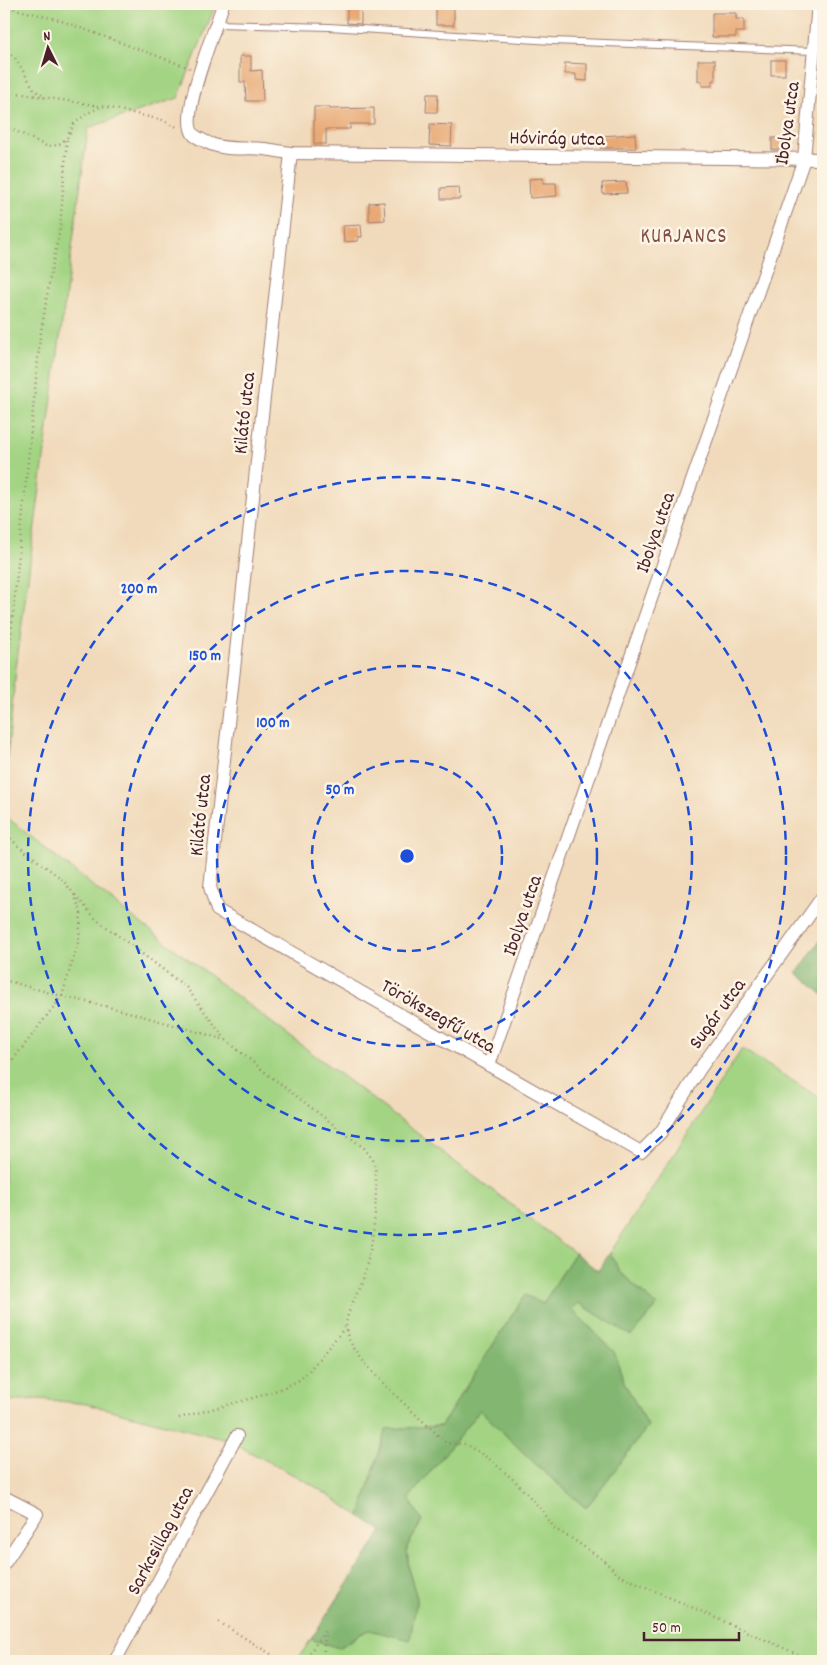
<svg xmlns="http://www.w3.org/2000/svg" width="827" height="1665" font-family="Dekko,sans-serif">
	<rect width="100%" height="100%" fill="#fcf5e5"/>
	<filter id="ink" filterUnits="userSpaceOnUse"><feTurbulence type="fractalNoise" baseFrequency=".02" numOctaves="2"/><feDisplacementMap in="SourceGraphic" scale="10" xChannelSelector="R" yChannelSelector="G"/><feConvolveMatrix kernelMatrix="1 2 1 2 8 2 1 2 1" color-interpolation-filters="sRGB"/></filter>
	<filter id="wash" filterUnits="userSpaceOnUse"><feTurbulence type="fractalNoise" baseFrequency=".0096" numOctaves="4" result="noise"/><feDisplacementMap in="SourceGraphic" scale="20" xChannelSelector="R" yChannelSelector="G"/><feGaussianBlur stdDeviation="1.12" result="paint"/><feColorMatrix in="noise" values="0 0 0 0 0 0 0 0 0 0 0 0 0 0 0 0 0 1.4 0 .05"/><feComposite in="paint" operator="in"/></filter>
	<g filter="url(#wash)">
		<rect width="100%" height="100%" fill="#f1dabb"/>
		<!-- green -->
		<g fill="#a3d483" stroke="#767a57">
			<path d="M4 4H216L178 98 88 128 16 668 4 787Z"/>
			<path d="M4 815 109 899 575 1253 543 1304 525 1295 441 1426 386 1429 360 1516 311 1484 227 1440 87 1404 40 1399 4 1401Z"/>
			<path d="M742 1049 823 1100V1661H297L311 1639 339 1648 417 1598 409 1572 407 1547 422 1521 409 1498 480 1409 535 1464 586 1508 648 1426 624 1382 614 1352 572 1309 579 1303 631 1335 657 1306 620 1272 610 1253Z"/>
		</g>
		<!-- forest -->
		<g fill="#82b671" stroke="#666a4e">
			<path d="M823 936V995L797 973Z"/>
			<path d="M575 1253 598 1271 610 1253 620 1272 657 1306 631 1336 579 1303 572 1309 614 1352 624 1382 648 1426 586 1508 535 1464 480 1410 409 1498 422 1521 407 1547 409 1572 417 1598 410 1640 369 1630 358 1635 339 1648 311 1639 382 1531 360 1516 386 1429 441 1426 525 1295 543 1304Z"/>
		</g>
		<g id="blocks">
			<!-- building -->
			<g fill="#e8a975">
				<path d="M347 4H361V24L347 23Z"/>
				<rect x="436" y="4" width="18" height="21"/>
				<path d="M712 13H736V19H744V32H736V37H712Z"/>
				<path d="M240 56H251V71L262 70 263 101H246L245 82H240Z"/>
				<path d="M698 60H715V81H712V86H702V81H698Z"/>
				<rect x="771" y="60" width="14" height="15"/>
				<path d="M565 63 587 64V81L576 80V74H565Z"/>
				<path d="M427 94H438L437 112H426Z"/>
				<path d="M314 107H330V109L374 108V124H350V129H326V144H314Z"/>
				<path d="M430 124 452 125 451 146 429 145Z"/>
				<path d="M635 134 636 148H600V136Z"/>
				<rect x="772" y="138" width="14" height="12"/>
				<path d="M543 178V183H556L557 196 530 198 529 179Z"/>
				<path d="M626 182 627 193 603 194 602 183Z"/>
				<path d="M459 187 460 199H441V188Z"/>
				<path d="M384 202 385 220 369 221V203Z"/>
				<path d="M361 225 362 237H358V241L344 242 343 226Z"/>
			</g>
		</g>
	</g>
	<g filter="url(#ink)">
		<use href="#blocks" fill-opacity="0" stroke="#9e7c73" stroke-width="1"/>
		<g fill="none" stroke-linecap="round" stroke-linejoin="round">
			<defs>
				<path id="lane" d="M217 24 329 27 552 41 814 51"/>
				<g id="street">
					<path d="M223 4C217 26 177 118 194 135 196 137 208 143 211 144 227 151 248 147 264 149 273 150 282 152 291 153L823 159"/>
					<path d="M291 153 210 887 217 910 641 1152 661 1132 699 1070 823 896"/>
					<path d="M489 1065 804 159 818 4"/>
					<path d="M4 1497 37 1514 4 1564"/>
					<path d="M115 1661 237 1436"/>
				</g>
			</defs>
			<!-- lane casing -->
			<use href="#lane" stroke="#9e7c73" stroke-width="8"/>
			<!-- street casing -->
			<use href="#street" stroke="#9e7c73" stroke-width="14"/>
			<!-- path -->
			<g stroke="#9e7c73" stroke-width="2.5" stroke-dasharray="1 4" stroke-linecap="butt">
				<path d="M4 6 59 20 190 68"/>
				<path d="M4 48 15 58 34 89 45 98"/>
				<path d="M4 91 101 106"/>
				<path d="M4 127 12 129 46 146 58 145 67 138 74 124 86 114 102 106 162 120 179 128"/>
				<path d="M4 707 40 338 51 272 60 229 67 138"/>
				<path d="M4 831 18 846 62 879 74 894 81 912 79 939 62 996 6 1069 4 1074"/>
				<path d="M75 895 96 919 186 987 225 1039"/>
				<path d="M4 980 54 994 121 1010 226 1040 266 1073 364 1148C367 1152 370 1156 373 1160 377 1170 376 1181 376 1190 375 1227 372 1253 359 1287 354 1302 343 1318 347 1334 355 1363 423 1420 446 1443L465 1444 488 1458 516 1482 542 1510 555 1529 571 1538 602 1559 619 1575 813 1661"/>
				<path d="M179 1418 260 1396 283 1388 299 1380 307 1373 342 1331 346 1324"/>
				<path d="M219 1622 282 1661"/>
				<path d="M304 1661 325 1631"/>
				<path d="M323 1661 325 1632"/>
			</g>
			<!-- lane -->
			<use href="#lane" stroke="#fff" stroke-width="6"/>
			<!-- street -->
			<use href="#street" stroke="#fff" stroke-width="12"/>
		</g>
	</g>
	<!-- distance rings -->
	<g fill="none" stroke="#1d4ed8" stroke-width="2.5" stroke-dasharray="9 6">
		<circle cx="407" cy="856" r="95"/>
		<circle cx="407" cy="856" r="190"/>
		<circle cx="407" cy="856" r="285"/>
		<circle cx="407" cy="856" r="379"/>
	</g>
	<g text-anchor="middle" stroke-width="5" stroke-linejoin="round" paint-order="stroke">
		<!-- street labels -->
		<g font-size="20" fill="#4a1f2b" stroke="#fcf5e5">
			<text transform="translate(786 123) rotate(-82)" y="7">Ibolya utca</text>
			<text transform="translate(557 137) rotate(1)" y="7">Hóvirág utca</text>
			<text transform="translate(243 413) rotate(-84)" y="7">Kilátó utca</text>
			<text transform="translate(654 532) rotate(-71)" y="7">Ibolya utca</text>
			<text transform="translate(199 815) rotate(-84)" y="7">Kilátó utca</text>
			<text transform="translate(521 915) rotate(-71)" y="7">Ibolya utca</text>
			<text transform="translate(716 1013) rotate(-54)" y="7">Sugár utca</text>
			<text transform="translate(439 1015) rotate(30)" y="7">Törökszegfű utca</text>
			<text transform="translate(159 1540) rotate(-62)" y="7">Sarkcsillag utca</text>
		</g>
		<!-- neighbourhood labels -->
		<g font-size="21" letter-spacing="1" fill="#814f45" stroke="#fcf5e5">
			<text x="684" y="242">KURJANCS</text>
		</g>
	</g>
	<circle cx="407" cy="856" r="8" fill="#1d4ed8" stroke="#fcf5e5" stroke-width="2.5"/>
	<g font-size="15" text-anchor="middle" font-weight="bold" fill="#1d4ed8" stroke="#fcf5e5" stroke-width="5" stroke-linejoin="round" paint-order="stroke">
		<text x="139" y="593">200 m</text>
		<text x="205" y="660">150 m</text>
		<text x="273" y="727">100 m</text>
		<text x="340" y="794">50 m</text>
	</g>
	<!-- margin -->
	<rect width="827" height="1665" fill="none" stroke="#fcf5e5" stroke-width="20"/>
	<!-- north arrow -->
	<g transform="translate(48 48) rotate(355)" stroke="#fcf5e5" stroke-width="4" paint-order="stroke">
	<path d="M0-4L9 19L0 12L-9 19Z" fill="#4a1f2b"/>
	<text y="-8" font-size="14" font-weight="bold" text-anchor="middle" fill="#4a1f2b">N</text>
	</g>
	<!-- scale -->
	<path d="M644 1632v8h95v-8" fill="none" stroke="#4a1f2b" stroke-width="2.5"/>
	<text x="652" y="1632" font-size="15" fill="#4a1f2b" stroke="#fcf5e5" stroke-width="4" paint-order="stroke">50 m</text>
</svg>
